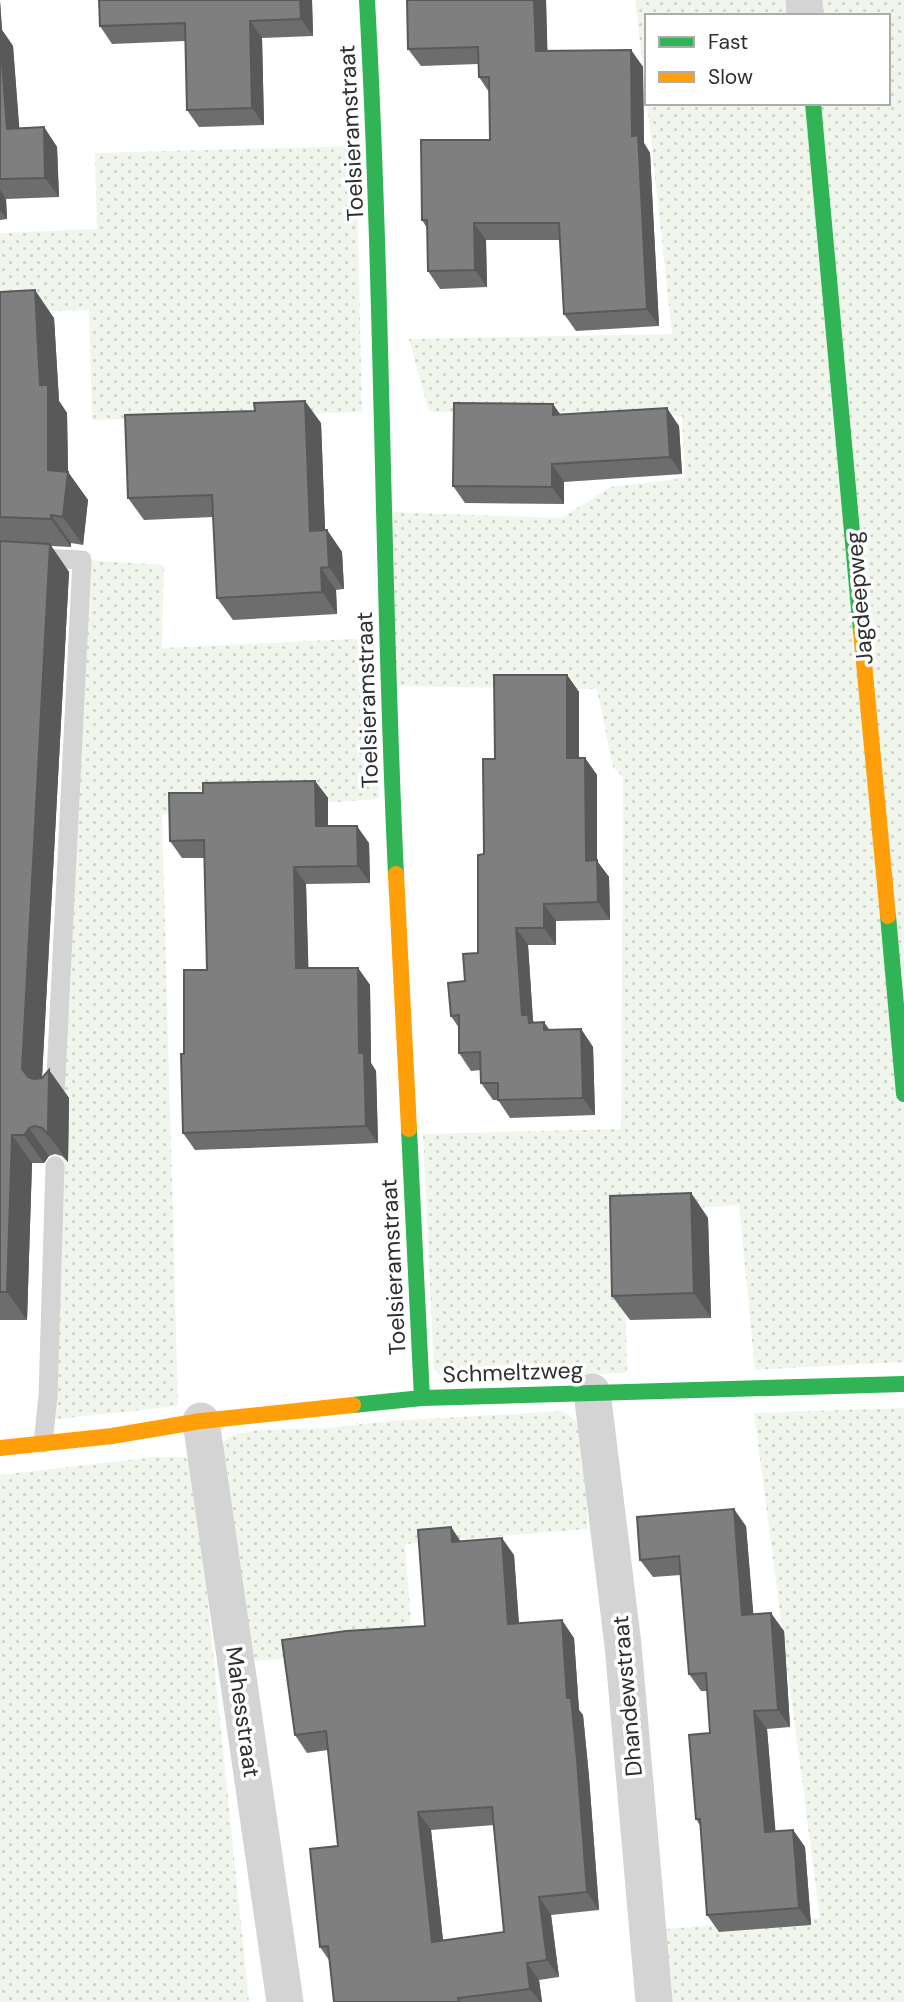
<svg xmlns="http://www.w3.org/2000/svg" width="904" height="2002" font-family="'DM Sans',sans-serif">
	<defs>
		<pattern id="grass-dots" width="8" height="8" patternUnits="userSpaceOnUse" patternTransform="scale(1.75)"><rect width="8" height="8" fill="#f1f6ec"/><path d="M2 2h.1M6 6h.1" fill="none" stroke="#cfd3cb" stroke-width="1.8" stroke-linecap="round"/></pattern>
	</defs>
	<rect width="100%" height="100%" fill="#fff"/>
	<!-- grass -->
	<g fill="url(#grass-dots)">
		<path d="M635 0H904V1362L755 1370 739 1205 623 1213 627 1373 444 1380 434 1369 423 1134 621 1129 623 777 613 767 597 689 397 686 390 512 561 518 611 487 685 478 682 416 429 412 409 339 672 334 647 103H888V16H647V101Z"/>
		<path d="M356 146 362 412 92 420 89 310 0 313V233L97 229 95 153Z"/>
		<path d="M86 560 164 565 162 648 375 638 379 799 162 814 178 1406 39 1421Z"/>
		<path d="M904 1408V2002H661L651 1930 820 1918 754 1413Z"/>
		<path d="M562 1411C570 1416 578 1421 581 1430 590 1453 587 1503 587 1529L405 1544 413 1648 241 1662 228 1475 221 1444 232 1435 258 1430 326 1428 392 1421Z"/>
		<path d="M154 1457H185L194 1467 249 2002H0V1475Z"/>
	</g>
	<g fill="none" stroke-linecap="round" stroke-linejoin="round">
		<!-- lane -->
		<g stroke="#d4d4d4" stroke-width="19">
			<path d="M0 556 82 560 55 1095"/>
			<path d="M43 1443 48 1396 55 1166"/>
		</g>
		<!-- street -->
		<g stroke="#d4d4d4" stroke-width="37">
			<path d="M804 0 805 16"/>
			<path d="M592 1392 623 1645 654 2002"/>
			<path d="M201 1421 285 2002"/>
		</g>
		<!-- fast -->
		<g stroke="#30b455" stroke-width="16">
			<path d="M367 0C383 291 382 583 396 874"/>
			<path d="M813 103 861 631"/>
			<path d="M888 916 904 1094"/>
			<path d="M409 1129 422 1398"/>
			<path d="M353 1405 422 1398 904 1384"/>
		</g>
		<!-- slow -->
		<g stroke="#ff9f0a" stroke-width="16">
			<path d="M861 631 888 916"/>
			<path d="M396 874 409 1129"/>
			<path d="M0 1448 112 1436 201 1421 353 1405"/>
		</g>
	</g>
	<!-- wall -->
	<g fill="#6d6d6d" fill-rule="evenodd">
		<path d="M312 0 313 36 262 38 264 125 199 127 187 110 185 41 112 44 100 26Z"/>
		<path d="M407 0H546L547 51 631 50 643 67 644 143 650 153 659 326 576 331 564 314 560 240H486L487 287 440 289 428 271 427 228 422 220 490 140 489 92 479 77 478 64 421 66 408 49Z"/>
		<path d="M0 1 2 30 13 46 19 129 44 127 57 147 59 197 6 199 7 219 0 220Z"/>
		<path d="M0 292 54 318 59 401 67 413 68 472 88 500 83 545 71 543V547L51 546 69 572 42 1077 49 1070 69 1098 68 1162 62 1156 55 1154 49 1156 44 1163H32L27 1320H0Z"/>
		<path d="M560 414 679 426 682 474 564 482V504L465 503 453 486Z"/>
		<path d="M321 423 325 530H327L342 552 344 589 336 590 337 614 233 620 217 598 213 517 144 520 128 498Z"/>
		<path d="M567 675 579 692V758H585L597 775V861L609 877 610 920 556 921V945H528L533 1021 550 1030 581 1029 593 1047 595 1115 510 1118 498 1100H493L481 1083V1070L471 1071 459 1053V1028L451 1016 465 981 478 953 484 854 495 759Z"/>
		<path d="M315 781 328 798V826L369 843 370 883 306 884 308 968H358L370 985 371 1063 376 1071 378 1143 195 1150 183 1133 184 1054 207 970 205 858H182L170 841 203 793Z"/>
		<path d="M691 1193 708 1218 711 1318 630 1320 612 1296Z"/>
		<path d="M746 1526 753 1614 784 1631 790 1727 767 1729 775 1831 793 1830 805 1847 811 1925 719 1932 707 1915 701 1827 696 1819 710 1733 707 1691H701L689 1674 681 1575 653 1577 640 1560Z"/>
		<path d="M451 1527 460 1541 514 1555 519 1623 574 1638 579 1710 583 1715 589 1777 599 1910 551 1915 559 1977 539 1980 542 2002H334L329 1960 320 1947 338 1846 328 1750 307 1753 295 1735 425 1626ZM494 1825 504 1932 443 1940 431 1830Z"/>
	</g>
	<!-- shaded-wall -->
	<g fill="#595959">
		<path d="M300 0H312L313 36 301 19Z"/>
		<path d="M534 0H546L548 68 536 51Z"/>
		<path d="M0 1 2 30 13 46 21 149 7 129 0 43Z"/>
		<path d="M250 21 262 38 264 125 252 108Z"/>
		<path d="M631 50 643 67 644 143 650 153 659 326 647 309 632 136Z"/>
		<path d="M44 127 57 147 59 197 45 178Z"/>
		<path d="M0 190 6 199 7 219 0 210Z"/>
		<path d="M474 223 486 240 487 287 475 270Z"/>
		<path d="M35 290 54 318 59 401 67 413 68 473V472L88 500 83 545 63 517 48 470 40 385Z"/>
		<path d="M305 401 321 423 326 553 310 531Z"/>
		<path d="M553 404 565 421 553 415Z"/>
		<path d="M667 408 679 426 682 474 670 457Z"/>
		<path d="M552 464 564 482V504L552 487Z"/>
		<path d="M51 515 71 543V547L51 519Z"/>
		<path d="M327 530 342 552 344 589 329 567Z"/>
		<path d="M50 544 69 572 41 1097 22 1069Z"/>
		<path d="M321 568 336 590 337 614 322 592Z"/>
		<path d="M567 675 579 692V776L567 758Z"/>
		<path d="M585 758 597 775V861L609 877 610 920 598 902 586 861Z"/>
		<path d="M315 781 328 798V844L316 826Z"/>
		<path d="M357 826 369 843 370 883 358 866Z"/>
		<path d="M294 867 306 884 309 986 296 968Z"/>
		<path d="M544 904 556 921V945L544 928Z"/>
		<path d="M516 928 528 945 533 1021 540 1032 541 1040 522 1015Z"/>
		<path d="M358 968 370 985 371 1063 376 1071 378 1143 366 1126 359 1053Z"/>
		<path d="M544 1022 556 1039 544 1030Z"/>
		<path d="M581 1029 593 1047 595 1115 583 1098Z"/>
		<path d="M49 1070 69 1098 68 1162 48 1134Z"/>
		<path d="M29 1128 49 1156 44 1163 24 1135Z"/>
		<path d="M12 1135 32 1163 27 1320 7 1292Z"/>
		<path d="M691 1193 708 1218 711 1318 694 1293Z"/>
		<path d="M734 1509 746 1526 755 1633 742 1615Z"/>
		<path d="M451 1527 463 1545 452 1542Z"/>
		<path d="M502 1538 514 1555 520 1641 508 1624Z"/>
		<path d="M771 1613 784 1631 790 1727 778 1710Z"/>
		<path d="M562 1620 574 1638 579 1710 583 1715 589 1777 599 1910 587 1892 567 1698Z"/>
		<path d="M754 1711 767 1729 777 1849 765 1832Z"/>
		<path d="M418 1812 431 1830 445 1959 432 1942Z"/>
		<path d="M793 1830 805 1847 811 1925 799 1908Z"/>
		<path d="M539 1897 551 1915 559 1977 547 1960Z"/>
		<path d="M527 1963 539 1980 542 2002H540L530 1989Z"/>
	</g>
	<!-- building -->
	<g fill="#7f7f7f" stroke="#595959" stroke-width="2" fill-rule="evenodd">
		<path d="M99 0H300L301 19 250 21 252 108 187 110 185 23 100 26Z"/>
		<path d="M407 0H534L536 51 631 50 632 136 638 135 647 309 564 314 559 223H474L475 270 428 271 427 220H422L421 140H490L489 77H479L478 47 408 49Z"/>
		<path d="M0 35 7 129 44 127 45 178 0 179Z"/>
		<path d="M35 290 40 385H48V470L68 472 63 517 51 515V519L0 517V292Z"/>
		<path d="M305 401 310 531 327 530 329 567 321 568 322 592 217 598 212 495 128 498 125 415 255 411 254 403Z"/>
		<path d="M454 403 553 404V415L667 408 670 457 552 464V487L453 486Z"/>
		<path d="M0 541 50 544 22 1069 28 1077 34 1079 42 1078 49 1070 48 1134 42 1128 35 1126 29 1128 24 1135H12L7 1292H0Z"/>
		<path d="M494 675H567V758H585L586 861 597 860 598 902 544 904V928H516L522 1015H528L529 1023 544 1022V1030L581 1029 583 1098 498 1100V1083H481L480 1052 459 1053V1015L451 1016 448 983 465 981 463 954 478 953V855L484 854 483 759H495Z"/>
		<path d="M315 781 316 826H357L358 866 294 867 296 968H358L359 1053H364L366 1126 183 1133 181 1054H184V970H207L204 840 170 841 169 793H203V783Z"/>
		<path d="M691 1193 694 1293 612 1296 610 1196Z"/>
		<path d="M734 1509 742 1615 771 1613 778 1710 754 1711 765 1832 793 1830 799 1908 707 1915 700 1819H696L689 1735 710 1733 706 1673 689 1674 679 1556 640 1560 637 1517Z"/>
		<path d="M451 1527 452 1542 502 1538 508 1624 562 1620 567 1698H571L577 1760 587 1892 539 1897 547 1960 527 1963 530 1989 458 1998 459 2002H334L328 1946 320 1947 310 1849 338 1846 326 1731 295 1735 282 1640 346 1631 425 1626 418 1530ZM492 1807 504 1932 432 1942 418 1812Z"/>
	</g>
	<g text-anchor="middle" stroke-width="7" stroke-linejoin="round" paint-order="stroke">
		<!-- street labels -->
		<g font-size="23" fill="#2f2f2f" stroke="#fff">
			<text transform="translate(351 133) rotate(-93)" y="8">Toelsieramstraat</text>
			<text transform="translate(859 598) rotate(-95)" y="8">Jagdeepweg</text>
			<text transform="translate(367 700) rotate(-92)" y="8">Toelsieramstraat</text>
			<text transform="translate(393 1267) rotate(-93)" y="8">Toelsieramstraat</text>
			<text transform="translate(513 1372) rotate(-2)" y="8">Schmeltzweg</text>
			<text transform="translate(627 1696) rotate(-95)" y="8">Dhandewstraat</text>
			<text transform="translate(243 1712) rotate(82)" y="8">Mahesstraat</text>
		</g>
	</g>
	<!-- legend -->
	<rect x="645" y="14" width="245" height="91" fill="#ffffff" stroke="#acacac" stroke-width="2"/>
	<rect x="659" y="37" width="35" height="10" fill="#30b455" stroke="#acacac" stroke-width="2"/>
	<text x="708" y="49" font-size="21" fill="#2f2f2f">Fast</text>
	<rect x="659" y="72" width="35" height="10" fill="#ff9f0a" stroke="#acacac" stroke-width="2"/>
	<text x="708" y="84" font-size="21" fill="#2f2f2f">Slow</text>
</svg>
